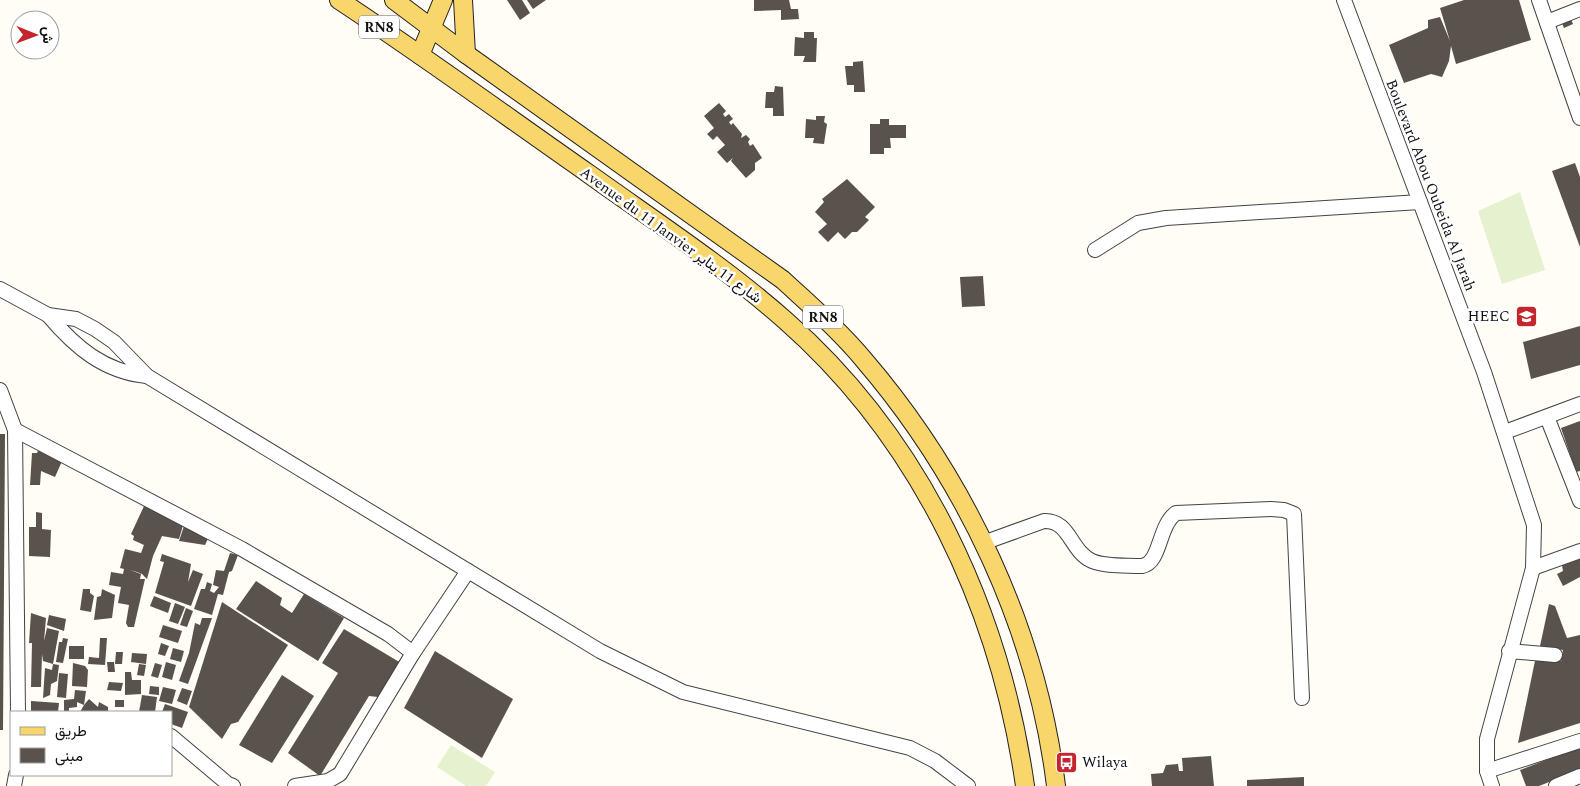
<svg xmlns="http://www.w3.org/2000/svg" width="1580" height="786" font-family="Spectral,Vazirmatn,serif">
	<rect width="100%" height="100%" fill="#fffdf5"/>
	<!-- pitch -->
	<g fill="#e6f2cf">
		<path d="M1520 192 1545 270 1502 284 1478 211Z"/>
		<path d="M451 745 495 772 486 786H466L437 767Z"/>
	</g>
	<!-- building -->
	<g fill="#5a524d">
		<path d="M507 0H522L530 13 520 20Z"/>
		<path d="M527 0H546L533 9Z"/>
		<path d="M754 0H789L791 9H798L799 19 781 20V10L754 11Z"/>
		<path d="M1464 0H1519L1531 40 1456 64 1451 46 1449 61 1442 77 1431 74 1404 83 1389 45 1428 28V20L1440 17 1450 41 1440 8Z"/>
		<path d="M1570 17 1573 24 1564 28 1561 21Z"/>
		<path d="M804 32H814V38H817L816 62H803L805 56H794L795 37 804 38Z"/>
		<path d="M863 61 865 92H854V85H847L845 66H853V62Z"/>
		<path d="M775 86 783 87 784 116H773V108H765L766 92H774Z"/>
		<path d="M719 103 726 111 723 114 725 117 729 114 733 119 729 122 731 125 733 123 742 134 741 138 746 135 750 139 748 142 750 146 753 144 762 158 755 163V170L746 178 731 161 733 158 727 163 717 152 725 145 717 136 713 140 707 134 714 128 704 116Z"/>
		<path d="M816 116H825L824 122 827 124 824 144 813 143 814 138H805L806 119 816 120Z"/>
		<path d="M880 119H889V125H906V138H890L891 148H884V154H870V124H880Z"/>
		<path d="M1575 163 1580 177V247L1552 171Z"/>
		<path d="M847 179 875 207 865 217 869 220 857 232H852L845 239 838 232 828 242 818 232 827 224 815 212 824 202 822 199Z"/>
		<path d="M983 276 985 306 962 307 960 277Z"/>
		<path d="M1580 326V365L1531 379 1523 342Z"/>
		<path d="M1580 421V471L1576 472 1561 428Z"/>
		<path d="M0 434H5L3 730H0Z"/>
		<path d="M39 448 63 459 55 477 41 471 40 485H30L32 453H37Z"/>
		<path d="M145 504 184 522 179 539 162 536 153 556 147 579 142 574 137 572 130 570 141 574 140 579H145L134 627H128L126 623 129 605 118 603 121 587 109 585 111 572 123 574 124 569 120 568 125 549 141 553 144 545 133 540 134 536 131 534Z"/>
		<path d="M36 512 42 513V529L51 530 50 557 29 556V527H36Z"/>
		<path d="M185 523 210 534 205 545 179 541Z"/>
		<path d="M230 553 238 555 232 571 229 572 223 595 218 594 212 615 194 609 201 589H205L207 582 212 584 210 591 214 593 219 587 213 585 216 570 224 571Z"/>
		<path d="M162 554 191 564 188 582 193 570 203 574 191 606 155 593 164 562 160 561Z"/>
		<path d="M1580 554V577L1563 586 1557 574 1563 571 1561 560Z"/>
		<path d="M256 581 282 598 280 605 292 613 304 594 344 618 318 661 236 609Z"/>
		<path d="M83 589H90V593L94 596 91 612 80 610Z"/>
		<path d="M102 589 115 595 112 618 94 620 97 597 101 596Z"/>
		<path d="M154 596 171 603 168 613 150 606Z"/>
		<path d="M222 602 288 645 238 722 231 724 222 739 189 707Z"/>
		<path d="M175 603 185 607 178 624 169 621Z"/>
		<path d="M1549 604 1555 606 1567 638 1580 635V723L1518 743 1536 656 1561 661 1563 650 1540 646Z"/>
		<path d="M186 608 193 611 187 627 180 625Z"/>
		<path d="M31 613 46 618 44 641 47 628 59 631 53 664 43 661 42 654 41 687H31L32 643H29Z"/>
		<path d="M49 615 66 619 64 631 47 625Z"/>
		<path d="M202 618H212L188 684 179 681 189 653 195 623 200 625Z"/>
		<path d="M163 625 182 631 178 643 159 637Z"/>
		<path d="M344 629 401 663 378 697 369 696 320 776 288 753 338 673 322 663Z"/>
		<path d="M63 638 68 639 63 663 56 662 59 642H62Z"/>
		<path d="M100 638H107L105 665 88 664 89 657 99 658Z"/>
		<path d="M161 643 169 646 165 656 158 654Z"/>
		<rect x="69" y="646" width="15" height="13"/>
		<path d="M173 648 184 651 181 662 170 659Z"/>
		<path d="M435 651 513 699 482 758 404 708Z"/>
		<path d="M116 652H123L122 664H115Z"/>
		<path d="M132 653 147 654 146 664 131 662Z"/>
		<path d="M107 662H114L115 672H108Z"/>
		<path d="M166 662 176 665 172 680 162 677Z"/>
		<path d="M73 663 85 666 88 670 87 687 72 686Z"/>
		<path d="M155 663 162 665 158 678 151 676Z"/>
		<path d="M53 664 59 665 57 681 51 684 50 695 43 698 45 668 52 670Z"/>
		<path d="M139 664 146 665 144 676 137 675Z"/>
		<path d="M125 672H131L132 680H141V694L125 695Z"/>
		<path d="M59 673 68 674 66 698 57 697Z"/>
		<path d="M282 675 314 696 272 763 239 745Z"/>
		<path d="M109 682 123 683 121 691 107 690Z"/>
		<path d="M150 686 159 687V695L149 694Z"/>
		<path d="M163 687 176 690 172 704 159 701Z"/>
		<path d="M182 688 192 691 187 705 177 701Z"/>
		<path d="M75 690 86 691 84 705 89 699 98 707 99 702 108 707V712H80L84 705 77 702V707L69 708V712H64V700L74 699Z"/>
		<path d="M142 695 157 697 155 712H139Z"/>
		<rect x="115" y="700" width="9" height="7"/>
		<path d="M31 701 59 703 58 712H31Z"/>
		<path d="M165 704 188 712 182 728 171 724V712H162Z"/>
		<path d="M1580 747V770L1539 786H1526L1520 770Z"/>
		<path d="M1211 756 1214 786H1152L1151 774 1163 773 1166 765 1178 764 1179 771H1183L1182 758Z"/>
		<path d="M1304 777V786H1247V780Z"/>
	</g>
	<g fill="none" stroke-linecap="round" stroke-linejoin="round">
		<defs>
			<g id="minor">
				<path d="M1344 0 1484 372 1534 525 1533 568 1487 739V771L1492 786"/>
				<path d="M1539 0 1580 118"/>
				<path d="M1547 22 1580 9"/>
				<path d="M1095 250 1138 223 1166 218 1420 202"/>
				<path d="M0 289 48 315 76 319 95 329 114 342 147 376 600 651 683 692 910 748 935 761 968 786"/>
				<path d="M48 315C75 347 104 372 147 376"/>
				<path d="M0 390 15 430 18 712"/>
				<path d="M1547 417 1580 501"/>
				<path d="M15 430 242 549 388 634 413 653 340 774 328 781 295 786"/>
				<path d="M1505 432 1580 404"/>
				<path d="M983 543 1044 521C1070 520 1070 551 1092 561 1106 567 1126 565 1142 566 1161 563 1158 526 1176 513L1271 509 1284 510 1294 514 1302 698"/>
				<path d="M1533 568 1580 551"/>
				<path d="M1509 651 1555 655"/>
				<path d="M413 653 468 571"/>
				<path d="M171 736 228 784 233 786"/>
				<path d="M1487 771 1580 741"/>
				<path d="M14 786 16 775"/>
				<path d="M1556 786 1580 776"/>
			</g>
			<g id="major">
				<path d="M339 0C424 56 506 116 589 174 656 222 725 267 786 321 921 440 1000 609 1025 786"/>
				<path d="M394 0 466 54 783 280C811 306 840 331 864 360 966 479 1037 630 1056 786"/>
				<path d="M463 0 466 54"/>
				<path d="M420 55 443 0"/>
			</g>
		</defs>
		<!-- minor casing -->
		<use href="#minor" stroke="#444" stroke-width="16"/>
		<!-- major casing -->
		<use href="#major" stroke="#222" stroke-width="20"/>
		<!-- minor -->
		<use href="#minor" stroke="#fff" stroke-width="14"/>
		<!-- major -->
		<use href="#major" stroke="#f9d66b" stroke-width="18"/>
	</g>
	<!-- icons -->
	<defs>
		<symbol id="school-square" viewBox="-11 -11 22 22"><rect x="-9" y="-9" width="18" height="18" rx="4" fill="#c4262e" stroke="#fff"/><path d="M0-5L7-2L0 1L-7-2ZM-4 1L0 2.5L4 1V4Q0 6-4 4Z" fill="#fff"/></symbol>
		<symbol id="bus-square" viewBox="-11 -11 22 22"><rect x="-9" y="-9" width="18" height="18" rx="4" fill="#c4262e" stroke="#fff"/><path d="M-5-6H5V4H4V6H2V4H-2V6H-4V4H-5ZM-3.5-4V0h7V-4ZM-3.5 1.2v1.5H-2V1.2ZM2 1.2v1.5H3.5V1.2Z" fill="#fff"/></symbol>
	</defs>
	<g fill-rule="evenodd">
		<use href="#school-square" x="1514" y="304" width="25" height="25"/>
		<use href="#bus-square" x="1054" y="750" width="25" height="25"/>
	</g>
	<g text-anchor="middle" stroke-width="5" stroke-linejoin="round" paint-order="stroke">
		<!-- shield labels -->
		<g fill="#fff" stroke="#585858" stroke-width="1">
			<rect x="359" y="15.5" width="40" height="23" rx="4"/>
			<rect x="803" y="305.5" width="40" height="23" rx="4"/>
		</g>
		<g font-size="14" font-weight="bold" fill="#111">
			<text x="379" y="32">RN8</text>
			<text x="823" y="322">RN8</text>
		</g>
		<!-- street labels -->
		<g font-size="15" fill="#111" stroke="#fff">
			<text transform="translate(1431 185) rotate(69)" y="5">Boulevard Abou Oubeida Al Jarah</text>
			<text transform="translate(671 235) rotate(36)" y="5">Avenue du 11 Janvier شارع 11 يناير</text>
		</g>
		<!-- poi labels -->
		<g font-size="15" fill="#111" stroke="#fff" text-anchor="end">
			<text x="1510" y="321">HEEC</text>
			<text x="1082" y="767" text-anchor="start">Wilaya</text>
		</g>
	</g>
	<!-- legend -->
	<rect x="10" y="711" width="162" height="65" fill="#ffffff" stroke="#a0a0a0"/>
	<rect x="20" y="727" width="25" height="8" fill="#f9d66b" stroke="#a0a0a0"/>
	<text x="55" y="736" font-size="15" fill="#111111">طريق</text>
	<rect x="20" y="748" width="25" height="15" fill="#5a524d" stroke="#a0a0a0"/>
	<text x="55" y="761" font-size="15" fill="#111111">مبنى</text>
	<!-- north arrow -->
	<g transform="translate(35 35) rotate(91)"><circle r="24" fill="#ffffff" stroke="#a0a0a0"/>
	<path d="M0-4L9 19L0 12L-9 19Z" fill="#c4262e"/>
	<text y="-8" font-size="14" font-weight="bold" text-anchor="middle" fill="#111111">ش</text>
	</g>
</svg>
